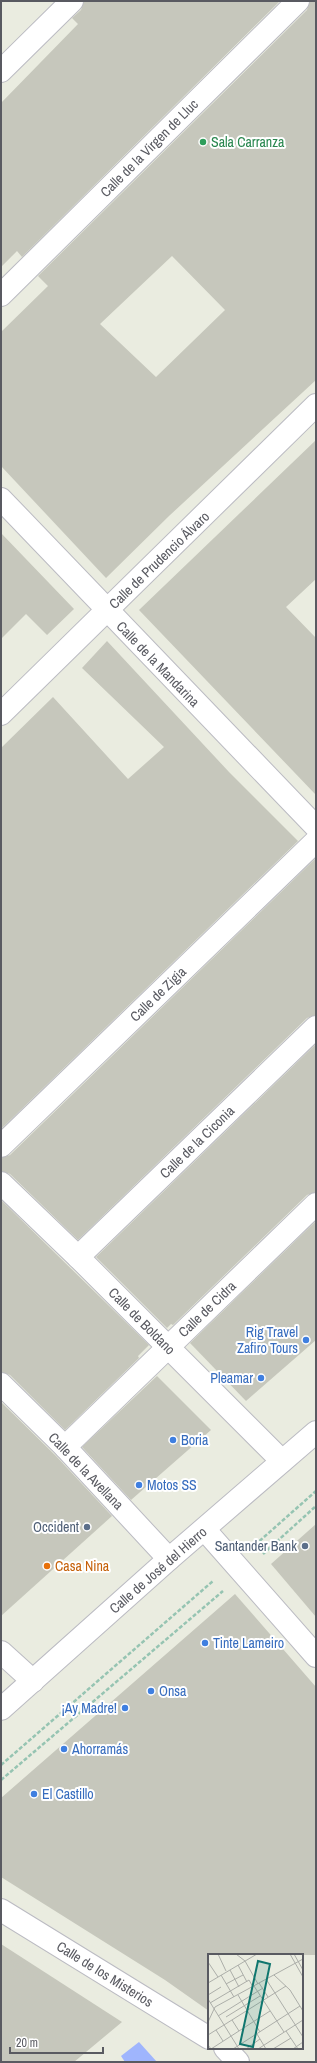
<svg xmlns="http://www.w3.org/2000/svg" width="317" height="2063" font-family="'Archivo Narrow',sans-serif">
	<rect width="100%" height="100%" fill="#eaece0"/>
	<!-- water -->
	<path fill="#9fb5fd" d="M139 2042 157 2062H125L121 2056Z"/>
	<!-- building -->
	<g fill="#c6c7bc" fill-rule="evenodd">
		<path d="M84 1H280L22 257 17 251 1 267V103L78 24 72 18 81 10Z"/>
		<path d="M310 1H316V380L169 516 106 578 1 466V332L48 286 38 276 307 10ZM172 256 225 310 156 377 100 324Z"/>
		<path d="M316 440V579L286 607 316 638V795L139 610Z"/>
		<path d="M1 533 74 609 47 635 26 614 1 639Z"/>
		<path d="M107 641 229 772 298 841 1 1129V748L53 697 128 779 164 747 82 668Z"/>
		<path d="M315 859 316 1015 307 1018 78 1240 10 1174 1 1171V1158L10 1155Z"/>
		<path d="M316 1044V1192L307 1195 173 1325 171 1324 167 1328 96 1257Z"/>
		<path d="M1 1200 149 1345 138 1356 139 1358 65 1430 10 1375 1 1372Z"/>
		<path d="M316 1221V1340L246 1401 190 1343Z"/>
		<path d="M157 1376 211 1430 131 1500 82 1447Z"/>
		<path d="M1 1402 56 1456 112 1516 1 1616Z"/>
		<path d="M316 1524V1617L271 1564Z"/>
		<path d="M235 1594 316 1687V1955H209V2011L165 1980 1 1877V1798Z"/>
		<path d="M1 1944 122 2022 74 2062H1Z"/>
	</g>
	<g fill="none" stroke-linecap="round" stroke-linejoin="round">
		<defs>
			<g id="minor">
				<path d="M1 71 72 1"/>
				<path d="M1 295 298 1"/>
				<path d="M1 499 316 827"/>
				<path d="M1 714 316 405"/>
				<path d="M1 1146 316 841"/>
				<path d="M1 1183 78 1257 282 1461"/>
				<path d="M78 1257 316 1027"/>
				<path d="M1 1384 65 1447 169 1559"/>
				<path d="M65 1447 316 1204"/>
				<path d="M205 1530 316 1656"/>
				<path d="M1 1652 33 1681"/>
				<path d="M1 1709 169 1559 316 1432"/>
				<path d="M1 1910 209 2038"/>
				<path d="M225 2048 238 2062"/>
			</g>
		</defs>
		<!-- minor casing -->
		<use href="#minor" stroke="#bbbbc2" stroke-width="24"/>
		<!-- path -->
		<g stroke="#96c4b2" stroke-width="2.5" stroke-dasharray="4 2" stroke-linecap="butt">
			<path d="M255 1545 316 1491"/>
			<path d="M263 1554 316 1506"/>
			<path d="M1 1765 213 1581"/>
			<path d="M1 1780 223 1591"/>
		</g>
		<!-- minor -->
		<use href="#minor" stroke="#fff" stroke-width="22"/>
	</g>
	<!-- markers -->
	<circle fill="#2e9e5b" stroke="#fff" stroke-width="1.5" cx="203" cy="142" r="4"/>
	<g fill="#3f7fe0" stroke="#fff" stroke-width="1.5">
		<circle cx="306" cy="1340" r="4"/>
		<circle cx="261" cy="1378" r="4"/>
		<circle cx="173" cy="1440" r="4"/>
		<circle cx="139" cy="1485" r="4"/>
		<circle cx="205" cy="1643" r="4"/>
		<circle cx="151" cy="1691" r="4"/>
		<circle cx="125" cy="1708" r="4"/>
		<circle cx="64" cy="1749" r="4"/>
		<circle cx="34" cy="1794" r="4"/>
	</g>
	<g fill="#5c6f8a" stroke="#fff" stroke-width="1.5">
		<circle cx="87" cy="1527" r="4"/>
		<circle cx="305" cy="1546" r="4"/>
	</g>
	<circle fill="#e8710a" stroke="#fff" stroke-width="1.5" cx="47" cy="1566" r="4"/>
	<g text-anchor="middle" stroke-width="4" stroke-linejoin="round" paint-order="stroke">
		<!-- leisure labels -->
		<g font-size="14" fill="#27864d" stroke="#fff" text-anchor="start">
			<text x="211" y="147">Sala Carranza</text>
		</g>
		<!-- street labels -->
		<g font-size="14" fill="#595a61" stroke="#fff">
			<text transform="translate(149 148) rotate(-45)" y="5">Calle de la Virgen de Lluc</text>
			<text transform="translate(159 560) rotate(-44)" y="5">Calle de Prudencio Álvaro</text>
			<text transform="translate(158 664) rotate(46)" y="5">Calle de la Mandarina</text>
			<text transform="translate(158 994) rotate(-44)" y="5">Calle de Zigia</text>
			<text transform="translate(197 1142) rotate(-44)" y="5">Calle de la Ciconia</text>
			<text transform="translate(207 1309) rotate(-44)" y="5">Calle de Cidra</text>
			<text transform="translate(142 1321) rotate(45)" y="5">Calle de Boldano</text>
			<text transform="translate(86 1471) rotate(46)" y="5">Calle de la Avellana</text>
			<text transform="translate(158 1570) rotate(-41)" y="5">Calle de José del Hierro</text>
			<text transform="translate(105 1974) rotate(32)" y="5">Calle de los Misterios</text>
		</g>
		<!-- shop labels -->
		<g font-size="14" fill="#366cbe" stroke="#fff" text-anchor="start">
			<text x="298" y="1337" text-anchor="end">Rig Travel<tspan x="298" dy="16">Zafiro Tours</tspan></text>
			<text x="253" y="1383" text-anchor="end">Pleamar</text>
			<text x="181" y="1445">Boria</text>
			<text x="147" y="1490">Motos SS</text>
			<text x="213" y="1648">Tinte Lameiro</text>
			<text x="159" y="1696">Onsa</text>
			<text x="117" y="1713" text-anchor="end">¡Ay Madre!</text>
			<text x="72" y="1754">Ahorramás</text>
			<text x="42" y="1799">El Castillo</text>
		</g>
		<!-- service labels -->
		<g font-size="14" fill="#4e5e75" stroke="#fff" text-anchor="end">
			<text x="79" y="1532">Occident</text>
			<text x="297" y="1551">Santander Bank</text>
		</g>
		<!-- food labels -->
		<g font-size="14" fill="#c56008" stroke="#fff" text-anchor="start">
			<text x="55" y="1571">Casa Nina</text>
		</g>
	</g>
	<!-- overview -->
	<g transform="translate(208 1954)">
		<rect width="95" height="95" fill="#eaece0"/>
		<path fill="none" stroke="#acaea9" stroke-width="1" d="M10 0 18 17M28 0 37 7 50 30M82 0 95 23M86 0 95 16M0 8 10 23M30 11 39 28M22 16 31 33M13 21 26 43M66 21 82 36 95 57M58 25 95 83M0 29 49 0M51 29 60 43M18 30 35 21M46 32 76 78M0 41 13 33M30 41 52 78M0 45 31 95M2 49 41 26 45 33M10 62 55 34M18 63 52 42M24 66 31 77M0 68 7 53 95 5M8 76 15 87M78 77 90 95M49 80 58 95M0 81 78 32M0 91 3 95 62 57M25 95 92 52M38 95 52 85M50 95 95 66M65 95 83 84M85 95 95 88"/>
		<path fill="#0f766e" fill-opacity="0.15" stroke="#0f766e" stroke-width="2" d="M50 7 62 10 45 93 32 90Z"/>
		<rect width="95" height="95" fill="none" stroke="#595a61" stroke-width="2"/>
	</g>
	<!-- border -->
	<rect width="317" height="2063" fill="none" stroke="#595a61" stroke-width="4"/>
	<!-- scale -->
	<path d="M10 2047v6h93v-6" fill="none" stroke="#595a61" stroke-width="2"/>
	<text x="16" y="2047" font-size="12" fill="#595a61" stroke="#ffffff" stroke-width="3" paint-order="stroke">20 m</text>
</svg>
